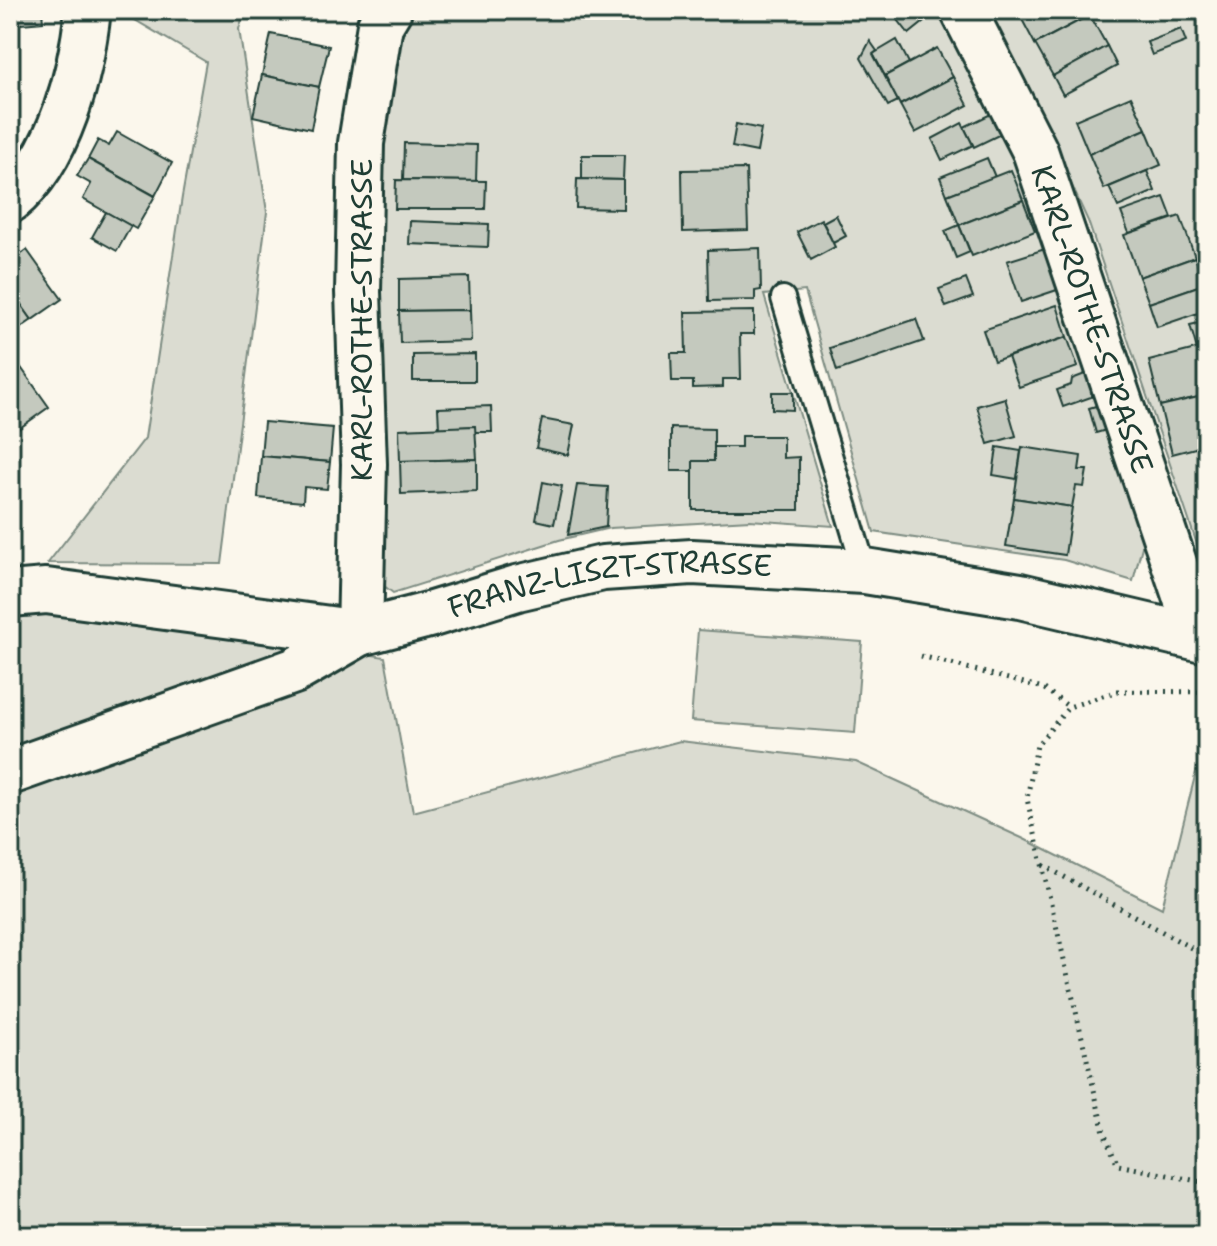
<svg xmlns="http://www.w3.org/2000/svg" width="1217" height="1246" font-family="'Shantell Sans',sans-serif">
	<rect width="100%" height="100%" fill="#fbf7ec"/>
	<filter id="ink" filterUnits="userSpaceOnUse"><feTurbulence type="fractalNoise" baseFrequency=".0125" numOctaves="2"/><feDisplacementMap in="SourceGraphic" scale="16" xChannelSelector="R" yChannelSelector="G"/><feConvolveMatrix kernelMatrix="1 2 1 2 8 2 1 2 1" color-interpolation-filters="sRGB"/></filter>
	<g filter="url(#ink)">
		<!-- green -->
		<g fill="#dbdcd1" stroke="#7d8c82" stroke-width="2">
			<path d="M124 10H245L239 29 267 212 222 564 48 563 145 438 182 197 206 62 125 14Z"/>
			<path d="M409 10H937L981 87 1031 193 1144 539 1133 581 1064 560 874 532 805 291 764 295 833 526 750 520 610 528 559 540 393 593 373 577V245L386 63Z"/>
			<path d="M986 10H1207V568L1203 562 1088 221 1038 111Z"/>
			<path d="M52 603 385 657 413 812 680 741 856 762 1024 839 1162 908 1207 728V1236H10V608Z"/>
			<path d="M698 630 862 642 855 733 691 721Z"/>
		</g>
		<!-- building -->
		<g fill="#c4c9be" stroke="#1f3d34" stroke-width="2">
			<path d="M10 10H42L43 22 10 25Z"/>
			<path d="M902 10H939L909 34 895 16Z"/>
			<path d="M1017 10H1087L1090 15 1035 44Z"/>
			<path d="M1090 15 1107 46 1053 76 1035 44Z"/>
			<path d="M1181 29 1186 42 1152 55 1147 42Z"/>
			<path d="M271 34 329 46 319 87 262 75Z"/>
			<path d="M897 40 909 63 885 76 873 54Z"/>
			<path d="M870 41 877 51 873 54 898 101 888 106 861 58Z"/>
			<path d="M1107 46 1117 66 1063 95 1053 76Z"/>
			<path d="M937 48 953 77 900 105 885 76Z"/>
			<path d="M262 75 319 87 311 129 253 116Z"/>
			<path d="M953 77 968 105 915 133 900 105Z"/>
			<path d="M1131 96 1146 129 1089 154 1075 120Z"/>
			<path d="M995 112 1005 132 974 147 964 127Z"/>
			<path d="M962 123 973 145 942 160 932 139Z"/>
			<path d="M736 124 761 129 757 152 732 147Z"/>
			<path d="M1146 129 1161 165 1104 189 1089 154Z"/>
			<path d="M117 132 172 163 155 196 88 159 98 140 109 146Z"/>
			<path d="M404 143 477 145 476 181 403 180Z"/>
			<path d="M582 155H624L623 180 582 179Z"/>
			<path d="M987 158 995 177 947 195 940 177Z"/>
			<path d="M88 159 155 196 136 229 83 199 91 184 77 176Z"/>
			<path d="M746 169 748 230 683 232 682 170Z"/>
			<path d="M1011 170 1023 200 959 225 947 195Z"/>
			<path d="M1147 171 1155 191 1118 207 1109 187Z"/>
			<path d="M577 179 623 180V209L576 208Z"/>
			<path d="M396 180 486 181 485 209H395Z"/>
			<path d="M1164 197 1172 218 1129 233 1121 212Z"/>
			<path d="M1023 200 1035 231 972 256 959 225Z"/>
			<path d="M106 212 131 226 117 251 92 237Z"/>
			<path d="M836 215 846 236 833 243 823 222Z"/>
			<path d="M1180 216 1195 257 1139 277 1124 235Z"/>
			<path d="M821 219 835 247 811 260 797 232Z"/>
			<path d="M410 221 489 224 488 247 409 244Z"/>
			<path d="M959 225 970 252 956 258 945 231Z"/>
			<path d="M760 248 761 290 755 291V300L709 301 708 250Z"/>
			<path d="M1045 249 1057 290 1021 302 1007 261Z"/>
			<path d="M27 250 62 299 32 320 10 289V262Z"/>
			<path d="M1195 257 1204 284 1149 303 1139 277Z"/>
			<path d="M469 277 470 310 399 311V279Z"/>
			<path d="M966 279 973 297 946 307 939 289Z"/>
			<path d="M1204 284 1207 292V310L1157 327 1149 303Z"/>
			<path d="M10 289 32 320 10 335Z"/>
			<path d="M1057 305 1067 337 994 361 983 330Z"/>
			<path d="M470 310 471 341 400 343 399 311Z"/>
			<path d="M754 311V334H740L741 379H723V387L693 388V381H672L671 353H686L685 312Z"/>
			<path d="M916 319 924 341 837 371 830 348Z"/>
			<path d="M1207 321V346L1197 349 1190 325Z"/>
			<path d="M1067 337 1078 367 1019 387 1008 357Z"/>
			<path d="M1207 346V395L1160 406 1149 361Z"/>
			<path d="M10 352 49 407 10 435Z"/>
			<path d="M475 354V381H413V355Z"/>
			<path d="M1098 369 1092 387 1091 397 1063 407 1057 390 1071 385 1072 379Z"/>
			<path d="M772 392H793V410L772 409Z"/>
			<path d="M1207 395V445L1172 454 1160 406Z"/>
			<path d="M1005 398 1016 436 988 444 977 406Z"/>
			<path d="M1106 403 1113 428 1096 433 1089 408Z"/>
			<path d="M491 406 492 432H475V426L439 428 438 408Z"/>
			<path d="M542 419 574 425 568 455 536 448Z"/>
			<path d="M264 422 333 428 330 462 261 456Z"/>
			<path d="M475 426 477 459 400 461 399 429Z"/>
			<path d="M671 428 714 429V461H693V471H671Z"/>
			<path d="M741 436H783V458L799 457V510H693V461H714V447H741Z"/>
			<path d="M997 447 1021 451 1017 479 993 475Z"/>
			<path d="M1022 447 1081 456 1079 470H1087L1084 487 1076 486 1072 507 1014 498Z"/>
			<path d="M261 456 330 462 327 489 304 487 303 502 258 498Z"/>
			<path d="M477 459V491L401 494 400 461Z"/>
			<path d="M543 482 562 486 554 524 536 520Z"/>
			<path d="M577 485 608 487 606 527 568 535Z"/>
			<path d="M1014 498 1072 507 1065 555 1006 546Z"/>
		</g>
		<g fill="none" stroke-linecap="round" stroke-linejoin="round">
			<defs>
				<path id="lane" d="M783 298 865 571"/>
				<g id="street">
					<path id="s1" d="M963 10 1035 151 1199 637"/>
					<path d="M10 200C60 159 81 73 88 10"/>
					<path d="M10 594 46 591 360 633"/>
					<path d="M360 633 364 464 358 292 361 143 380 25 389 10"/>
					<path id="s2" d="M10 772 294 671 360 633 432 614 517 588 603 568 692 562 865 571 1020 596 1207 640"/>
				</g>
			</defs>
			<!-- lane casing -->
			<use href="#lane" stroke="#1f3d34" stroke-width="28"/>
			<!-- street casing -->
			<use href="#street" stroke="#1f3d34" stroke-width="50"/>
			<!-- path -->
			<g stroke="#1f3d34" stroke-width="5" stroke-dasharray="2 6" stroke-linecap="butt">
				<path d="M921 656 1043 688 1069 707"/>
				<path d="M1207 692 1118 691 1069 707 1037 745 1027 799 1104 1133 1118 1165 1207 1183"/>
				<path d="M1043 865 1202 954 1207 961"/>
			</g>
			<!-- lane -->
			<use href="#lane" stroke="#fbf7ec" stroke-width="22"/>
			<!-- street -->
			<use href="#street" stroke="#fbf7ec" stroke-width="44"/>
		</g>
	</g>
	<g text-anchor="middle" stroke-width="6" stroke-linejoin="round" paint-order="stroke">
		<!-- street labels -->
		<g font-size="30" fill="#1f3d34" stroke="#fbf7ec">
			<text dy="10" stroke="none"><textPath href="#s1" startOffset="336">KARL-ROTHE-STRASSE</textPath></text>
			<text transform="translate(362 320) rotate(-90)" y="10">KARL-ROTHE-STRASSE</text>
			<text dy="10" stroke="none"><textPath href="#s2" startOffset="634">FRANZ-LISZT-STRASSE</textPath></text>
		</g>
	</g>
	<!-- margin -->
	<rect width="1217" height="1246" fill="none" stroke="#fbf7ec" stroke-width="40"/>
	<rect x="20" y="20" width="1177" height="1206" fill="none" stroke="#1f3d34" stroke-width="3" filter="url(#ink)"/>
</svg>
